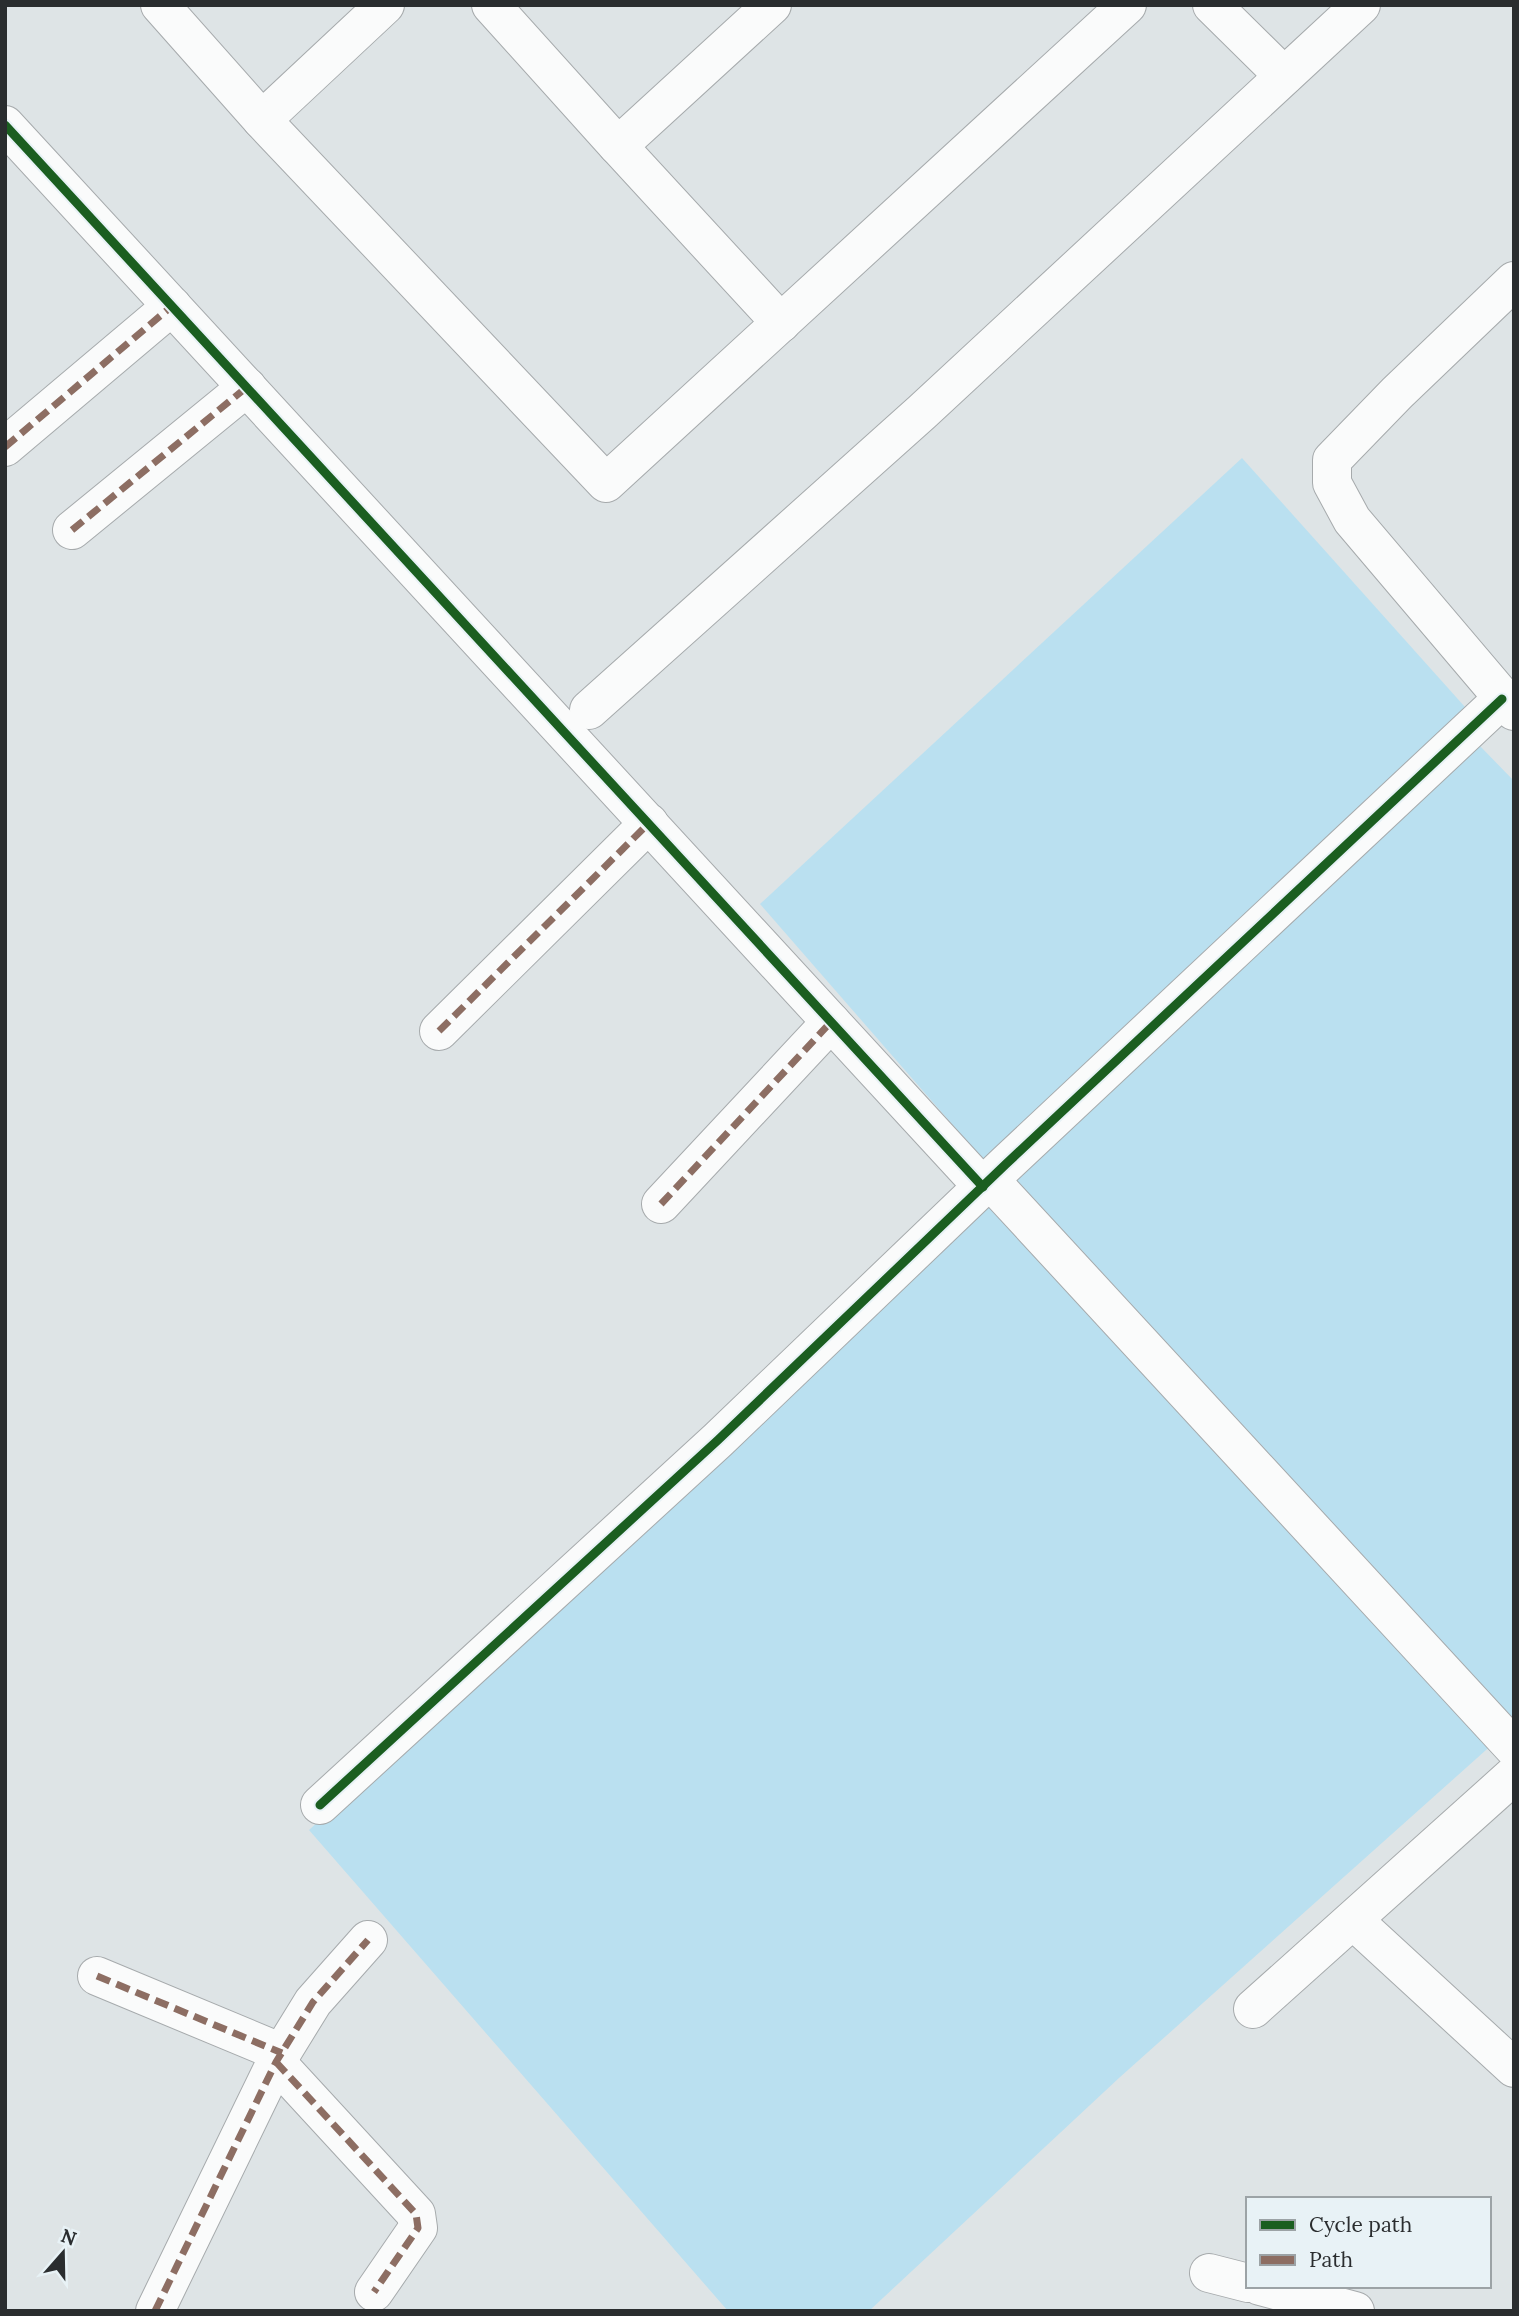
<svg xmlns="http://www.w3.org/2000/svg" width="1519" height="2316" font-family="Lora,serif">
	<rect width="100%" height="100%" fill="#dee4e6"/>
	<!-- green -->
	<g fill="#bae0f0">
		<path d="M1242 458 1465 707 985 1162 760 904Z"/>
		<path d="M1479 745 1514 781V1725L1119 2078 869 2311H728L309 1830 593 1571Z"/>
	</g>
	<g fill="none" stroke-linecap="round" stroke-linejoin="round">
		<defs>
			<g id="minor">
				<path d="M160 5 262 120 385 5"/>
				<path d="M491 5 618 146 772 5"/>
				<path d="M1212 5 1284 76"/>
				<path d="M262 120 606 483 1127 5"/>
				<path d="M5 125 983 1187"/>
				<path d="M618 146 781 323"/>
				<path d="M1514 281 1397 393 1332 460V483L1352 520 1514 711"/>
				<path d="M5 447 172 306"/>
				<path d="M72 530 247 387"/>
				<path d="M589 710 922 412 1361 5"/>
				<path d="M439 1031 649 823"/>
				<path d="M990 1180 1514 1748"/>
				<path d="M661 1204 831 1022"/>
				<path d="M320 1805 718 1440 1006 1164 1502 699"/>
				<path d="M1353 1920 1514 2068"/>
				<path d="M97 1976 282 2053"/>
				<path d="M1253 2009 1514 1775"/>
				<path d="M276 2062 416 2214 418 2228 374 2292"/>
				<path d="M1209 2273 1248 2283"/>
				<path d="M1260 2286 1355 2311"/>
				<path d="M155 2311 276 2062 313 2002 368 1940"/>
			</g>
		</defs>
		<!-- minor casing -->
		<use href="#minor" stroke="#a6aaac" stroke-width="40"/>
		<!-- minor -->
		<use href="#minor" stroke="#fafbfb" stroke-width="38"/>
		<!-- quiet -->
		<g stroke="#8d6e63" stroke-width="7" stroke-dasharray="14 7" stroke-linecap="butt">
			<path d="M5 447 172 306"/>
			<path d="M72 530 247 387"/>
			<path d="M439 1031 649 823"/>
			<path d="M661 1204 831 1022"/>
			<path d="M97 1976 282 2053"/>
			<path d="M276 2062 416 2214 418 2228 374 2292"/>
			<path d="M155 2311 276 2062 313 2002 368 1940"/>
		</g>
		<defs>
			<g id="cycleway">
				<path d="M5 125 983 1187"/>
				<path d="M320 1805 718 1440 1006 1164 1502 699"/>
			</g>
		</defs>
		<!-- cycleway casing -->
		<use href="#cycleway" stroke="#e8f2f6" stroke-width="13"/>
		<!-- cycleway -->
		<use href="#cycleway" stroke="#1b5e20" stroke-width="9"/>
	</g>
	<!-- border -->
	<rect width="1519" height="2316" fill="none" stroke="#2a2d2f" stroke-width="14"/>
	<!-- legend -->
	<rect x="1246" y="2197" width="245" height="91" fill="#e8f2f6" stroke="#9ca3a6" stroke-width="2"/>
	<rect x="1260" y="2220" width="35" height="10" fill="#1b5e20" stroke="#9ca3a6" stroke-width="2"/>
	<text x="1309" y="2232" font-size="21" fill="#2a2d2f">Cycle path</text>
	<rect x="1260" y="2255" width="35" height="10" fill="#8d6e63" stroke="#9ca3a6" stroke-width="2"/>
	<text x="1309" y="2267" font-size="21" fill="#2a2d2f">Path</text>
	<!-- north arrow -->
	<g transform="translate(63 2253) rotate(20)" stroke="#e8f2f6" stroke-width="5" paint-order="stroke">
	<path d="M0-5L12 26L0 18L-12 26Z" fill="#2a2d2f"/>
	<text y="-10" font-size="19" font-weight="bold" text-anchor="middle" fill="#2a2d2f">N</text>
	</g>
</svg>
